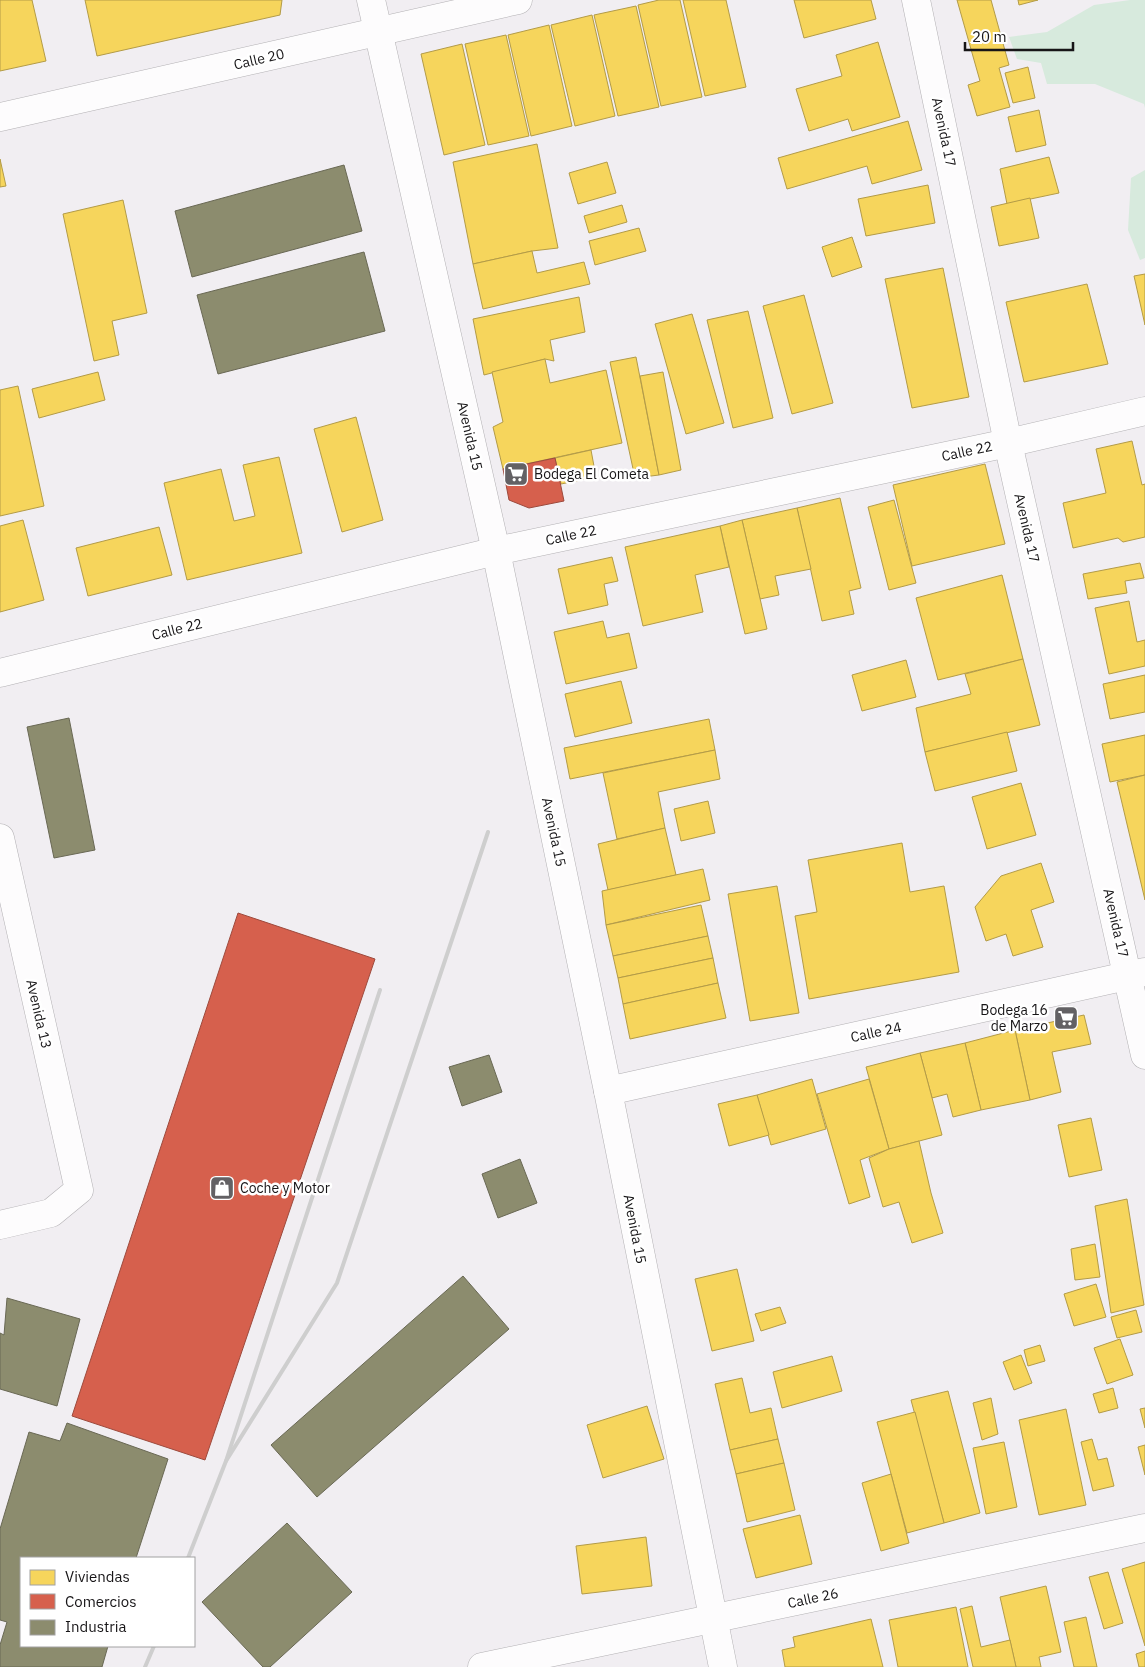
<svg xmlns="http://www.w3.org/2000/svg" width="1145" height="1667" font-family="'IBM Plex Sans',sans-serif">
	<rect width="100%" height="100%" fill="#f1eef2"/>
	<!-- green -->
	<g fill="#d7eadd">
		<path d="M1130 0H1145V108L1144 104 1095 84H1047L1041 63 1017 59 1009 37 1047 32 1094 5Z"/>
		<path d="M1145 170V258L1140 260 1128 230 1131 178Z"/>
	</g>
	<!-- homes -->
	<g fill="#f6d55c" stroke="#b39b47">
		<path d="M0 0H32L46 61 0 71Z"/>
		<path d="M85 0H282L280 15 97 56Z"/>
		<path d="M659 0H680L702 97 661 106 638 5Z"/>
		<path d="M683 0H726L746 87 705 96Z"/>
		<path d="M794 0H871L876 19 804 38Z"/>
		<path d="M957 0H991L1009 65 999 68 1010 107 977 116 968 85 980 81Z"/>
		<path d="M1018 0H1038L1019 5Z"/>
		<path d="M636 6 659 107 618 116 594 15Z"/>
		<path d="M592 15 615 116 575 126 551 25Z"/>
		<path d="M549 25 572 126 531 136 508 35Z"/>
		<path d="M506 35 529 136 488 145 465 44Z"/>
		<path d="M878 42 900 117 852 131 848 119 809 131 796 89 842 76 836 55Z"/>
		<path d="M462 44 485 145 444 155 421 54Z"/>
		<path d="M1028 67 1035 98 1013 103 1005 73Z"/>
		<path d="M1039 110 1046 145 1016 152 1008 117Z"/>
		<path d="M908 121 922 170 872 184 867 166 787 189 778 158Z"/>
		<path d="M537 144 558 248 532 251 473 264 453 162Z"/>
		<path d="M1049 157 1059 193 1007 204 1000 169Z"/>
		<path d="M0 159 6 186 0 187Z"/>
		<path d="M607 162 616 193 578 204 569 173Z"/>
		<path d="M928 185 935 223 866 236 858 199Z"/>
		<path d="M1030 198 1039 238 999 246 991 207Z"/>
		<path d="M123 200 147 313 112 321 119 355 94 361 63 214Z"/>
		<path d="M622 205 627 222 589 233 584 216Z"/>
		<path d="M639 228 646 251 595 265 589 241Z"/>
		<path d="M852 237 862 267 832 277 822 247Z"/>
		<path d="M532 251 537 273 584 262 590 284 483 309 473 264Z"/>
		<path d="M943 268 969 397 912 408 885 279Z"/>
		<path d="M1145 274V325L1134 276Z"/>
		<path d="M1087 284 1108 364 1024 382 1006 302Z"/>
		<path d="M804 295 833 403 792 414 763 306Z"/>
		<path d="M579 297 585 332 550 340 554 361 545 359 484 375 473 319Z"/>
		<path d="M748 311 773 418 733 428 707 320Z"/>
		<path d="M692 314 724 423 686 434 655 324Z"/>
		<path d="M636 357 659 475 635 478 610 362Z"/>
		<path d="M545 359 550 383 606 370 622 443 503 469 493 427 503 422 492 372Z"/>
		<path d="M98 372 105 400 39 418 32 389Z"/>
		<path d="M663 372 681 470 659 475 640 376Z"/>
		<path d="M18 386 44 506 0 516V390Z"/>
		<path d="M356 417 383 520 342 532 314 429Z"/>
		<path d="M1132 441 1142 485 1145 484V537L1123 542 1118 538 1073 548 1063 503 1106 493 1096 449Z"/>
		<path d="M591 450 596 477 561 484 555 458Z"/>
		<path d="M279 457 302 553 187 580 164 483 221 469 234 521 255 516 243 465Z"/>
		<path d="M985 464 1005 544 912 566 893 485Z"/>
		<path d="M840 498 861 588 849 591 854 614 822 621 797 508Z"/>
		<path d="M894 500 916 583 889 590 868 507Z"/>
		<path d="M797 508 811 569 775 576 779 595 760 599 742 520Z"/>
		<path d="M23 520 44 600 0 612V526Z"/>
		<path d="M742 520 767 629 745 634 720 526Z"/>
		<path d="M720 526 729 567 695 575 703 612 643 626 625 547Z"/>
		<path d="M159 527 172 575 88 596 76 548Z"/>
		<path d="M612 557 618 581 604 584 608 605 568 614 558 569Z"/>
		<path d="M1140 563 1144 578 1125 581 1127 593 1088 599 1083 574Z"/>
		<path d="M1002 575 1023 659 938 680 916 598Z"/>
		<path d="M1129 601 1137 642 1145 640V666L1109 674 1095 608Z"/>
		<path d="M603 621 607 638 629 633 637 668 566 684 554 632Z"/>
		<path d="M1023 659 1040 725 925 752 916 708 971 694 965 674Z"/>
		<path d="M906 660 916 697 862 711 852 675Z"/>
		<path d="M1145 675V712L1110 719 1103 684Z"/>
		<path d="M621 681 632 723 575 737 565 694Z"/>
		<path d="M709 719 715 750 570 779 564 748Z"/>
		<path d="M1007 732 1017 771 935 791 925 752Z"/>
		<path d="M1145 735V775L1110 782 1102 744Z"/>
		<path d="M715 750 720 779 658 792 665 828 617 839 603 773Z"/>
		<path d="M1145 775V900L1117 782Z"/>
		<path d="M1021 783 1036 835 987 849 972 797Z"/>
		<path d="M708 801 715 833 681 841 674 809Z"/>
		<path d="M665 828 676 875 608 890 598 844Z"/>
		<path d="M902 843 910 892 944 886 959 972 809 999 795 916 817 912 808 860Z"/>
		<path d="M1041 863 1054 902 1031 910 1043 947 1013 956 1006 934 986 941 975 907 1001 876Z"/>
		<path d="M703 869 710 900 606 925 602 891Z"/>
		<path d="M777 886 799 1013 750 1021 728 894Z"/>
		<path d="M701 905 708 936 613 956 606 925Z"/>
		<path d="M708 936 713 958 618 978 613 956Z"/>
		<path d="M713 958 718 983 623 1004 618 978Z"/>
		<path d="M718 983 726 1018 630 1039 623 1004Z"/>
		<path d="M1084 1015 1091 1044 1052 1052 1061 1092 1030 1100 1015 1030Z"/>
		<path d="M1015 1030 1030 1100 981 1110 965 1043Z"/>
		<path d="M965 1043 981 1110 953 1117 947 1094 932 1098 920 1053Z"/>
		<path d="M920 1053 942 1135 889 1149 866 1067Z"/>
		<path d="M812 1079 826 1129 771 1145 757 1095Z"/>
		<path d="M869 1079 889 1149 860 1160 870 1197 849 1204 817 1094Z"/>
		<path d="M757 1095 769 1135 729 1146 718 1104Z"/>
		<path d="M1091 1118 1102 1170 1069 1177 1058 1125Z"/>
		<path d="M919 1141 931 1193 943 1233 912 1243 899 1202 883 1207 869 1158 889 1149Z"/>
		<path d="M1127 1199 1144 1305 1111 1313 1095 1206Z"/>
		<path d="M1095 1244 1100 1277 1075 1280 1071 1249Z"/>
		<path d="M737 1269 754 1341 712 1351 695 1279Z"/>
		<path d="M1096 1284 1106 1317 1074 1326 1064 1294Z"/>
		<path d="M780 1307 786 1323 761 1331 755 1314Z"/>
		<path d="M1136 1310 1142 1332 1117 1338 1111 1317Z"/>
		<path d="M1120 1339 1133 1375 1107 1384 1094 1348Z"/>
		<path d="M1040 1345 1045 1361 1028 1366 1024 1350Z"/>
		<path d="M1021 1355 1032 1383 1014 1390 1003 1362Z"/>
		<path d="M832 1356 842 1391 782 1408 773 1372Z"/>
		<path d="M742 1378 750 1413 771 1408 778 1439 730 1450 715 1384Z"/>
		<path d="M1113 1388 1118 1408 1099 1413 1093 1394Z"/>
		<path d="M948 1391 980 1513 944 1523 911 1400Z"/>
		<path d="M991 1398 998 1434 982 1440 973 1403Z"/>
		<path d="M647 1406 664 1459 603 1478 587 1425Z"/>
		<path d="M1145 1408V1428L1140 1409Z"/>
		<path d="M1066 1409 1086 1505 1039 1515 1019 1420Z"/>
		<path d="M915 1412 944 1523 907 1533 877 1422Z"/>
		<path d="M778 1439 784 1463 736 1474 730 1450Z"/>
		<path d="M1092 1439 1098 1460 1107 1458 1114 1486 1093 1491 1081 1442Z"/>
		<path d="M1004 1442 1017 1507 986 1514 973 1448Z"/>
		<path d="M1145 1445V1475L1138 1447Z"/>
		<path d="M784 1463 795 1510 747 1522 736 1474Z"/>
		<path d="M891 1474 909 1543 881 1551 862 1483Z"/>
		<path d="M800 1515 812 1564 756 1578 743 1529Z"/>
		<path d="M646 1537 652 1586 582 1594 576 1546Z"/>
		<path d="M1145 1562V1646L1122 1569Z"/>
		<path d="M1108 1572 1123 1623 1104 1629 1089 1577Z"/>
		<path d="M1046 1586 1061 1652 1039 1657 1041 1667H1016L1000 1597Z"/>
		<path d="M972 1606 981 1647 1010 1640 1016 1667H973L960 1609Z"/>
		<path d="M956 1607 968 1667H898L889 1620Z"/>
		<path d="M1086 1617 1097 1667H1074L1064 1622Z"/>
		<path d="M871 1619 883 1667H785L782 1650 795 1647 793 1637Z"/>
		<path d="M1145 1651V1667H1139L1136 1654Z"/>
	</g>
	<!-- shops -->
	<g fill="#d6604d" stroke="#9d4a3d">
		<path d="M555 458 564 501 529 508 509 500 503 469Z"/>
		<path d="M238 913 375 959 205 1460 72 1416Z"/>
	</g>
	<!-- industry -->
	<g fill="#8c8c6e" stroke="#696854">
		<path d="M344 165 362 231 192 277 175 211Z"/>
		<path d="M364 252 385 331 218 374 197 295Z"/>
		<path d="M69 718 95 850 54 858 27 727Z"/>
		<path d="M489 1055 502 1092 462 1106 449 1067Z"/>
		<path d="M520 1159 537 1203 498 1218 482 1174Z"/>
		<path d="M463 1276 509 1329 317 1497 271 1445Z"/>
		<path d="M7 1298 80 1319 57 1406 0 1389V1333L4 1335Z"/>
		<path d="M67 1423 168 1459 136 1558H21V1646H108L102 1667H0V1645L7 1622 0 1620V1529L29 1432 60 1441Z"/>
		<path d="M287 1523 352 1592 270 1667H263L202 1602Z"/>
	</g>
	<g fill="none" stroke-linecap="round" stroke-linejoin="round">
		<defs>
			<g id="street">
				<path d="M371 0 496 551 608 1091 723 1667"/>
				<path d="M916 0 1008 443 1145 1055"/>
				<path d="M0 117 518 0"/>
				<path d="M0 673 496 551 1008 443 1145 411"/>
				<path d="M0 838 79 1190 51 1213 0 1225"/>
				<path d="M608 1091 1145 972"/>
				<path d="M482 1667 1145 1528"/>
			</g>
		</defs>
		<!-- street casing -->
		<use href="#street" stroke="#b3b1b4" stroke-width="29"/>
		<!-- street -->
		<use href="#street" stroke="#fdfcfd" stroke-width="28"/>
		<!-- rail -->
		<g stroke="#cecece" stroke-width="4">
			<path d="M226 1461 337 1283 488 832"/>
			<path d="M188 1558 226 1461 380 990"/>
			<path d="M145 1667 154 1646"/>
		</g>
	</g>
	<!-- icons -->
	<defs>
		<symbol id="supermarket-square" viewBox="-11 -11 22 22"><rect x="-9" y="-9" width="18" height="18" rx="4" fill="#636164" stroke="#fff"/><path d="M-6-5.5h2.5l.6 2H6L4.5 2H-2.5L-4.4-4H-6ZM-1.5 3.2a1.3 1.3 0 1 0 .1 0ZM3 3.2a1.3 1.3 0 1 0 .1 0Z" fill="#fff"/></symbol>
		<symbol id="shop-square" viewBox="-11 -11 22 22"><rect x="-9" y="-9" width="18" height="18" rx="4" fill="#636164" stroke="#fff"/><path d="M-5-2.5h2.3a2.7 3.5 0 0 1 5.4 0H5L5.5 6h-11ZM-1.5-2.5h3a1.5 2.3 0 0 0-3 0Z" fill="#fff"/></symbol>
	</defs>
	<g fill-rule="evenodd">
		<use href="#supermarket-square" x="502" y="460" width="28" height="28"/>
		<use href="#supermarket-square" x="1052" y="1004" width="28" height="28"/>
		<use href="#shop-square" x="208" y="1174" width="28" height="28"/>
	</g>
	<g text-anchor="middle" stroke-width="5" stroke-linejoin="round" paint-order="stroke">
		<!-- street labels -->
		<g font-size="14" fill="#171517" stroke="#fff">
			<text transform="translate(259 59) rotate(-13)" y="5">Calle 20</text>
			<text transform="translate(944 132) rotate(78)" y="5">Avenida 17</text>
			<text transform="translate(470 436) rotate(77)" y="5">Avenida 15</text>
			<text transform="translate(967 451) rotate(-12)" y="5">Calle 22</text>
			<text transform="translate(1027 528) rotate(77)" y="5">Avenida 17</text>
			<text transform="translate(571 535) rotate(-12)" y="5">Calle 22</text>
			<text transform="translate(177 629) rotate(-14)" y="5">Calle 22</text>
			<text transform="translate(554 832) rotate(78)" y="5">Avenida 15</text>
			<text transform="translate(1116 923) rotate(77)" y="5">Avenida 17</text>
			<text transform="translate(39 1014) rotate(77)" y="5">Avenida 13</text>
			<text transform="translate(876 1032) rotate(-12)" y="5">Calle 24</text>
			<text transform="translate(635 1229) rotate(79)" y="5">Avenida 15</text>
			<text transform="translate(813 1598) rotate(-12)" y="5">Calle 26</text>
		</g>
		<!-- poi labels -->
		<g font-size="14" fill="#171517" stroke="#fff" text-anchor="start">
			<text x="534" y="479">Bodega El Cometa</text>
			<text x="1048" y="1015" text-anchor="end">Bodega 16<tspan x="1048" dy="16">de Marzo</tspan></text>
			<text x="240" y="1193">Coche y Motor</text>
		</g>
	</g>
	<!-- legend -->
	<rect x="20" y="1557" width="175" height="90" fill="#ffffff" stroke="#a2a1a2"/>
	<rect x="30" y="1570" width="25" height="15" fill="#f6d55c" stroke="#a2a1a2"/>
	<text x="65" y="1582" font-size="15" fill="#171517">Viviendas</text>
	<rect x="30" y="1594" width="25" height="15" fill="#d6604d" stroke="#a2a1a2"/>
	<text x="65" y="1607" font-size="15" fill="#171517">Comercios</text>
	<rect x="30" y="1620" width="25" height="15" fill="#8c8c6e" stroke="#a2a1a2"/>
	<text x="65" y="1632" font-size="15" fill="#171517">Industria</text>
	<!-- scale -->
	<path d="M965 42v8h108v-8" fill="none" stroke="#171517" stroke-width="2.5"/>
	<text x="972" y="42" font-size="15" fill="#171517" stroke="#ffffff" stroke-width="4" paint-order="stroke">20 m</text>
</svg>
